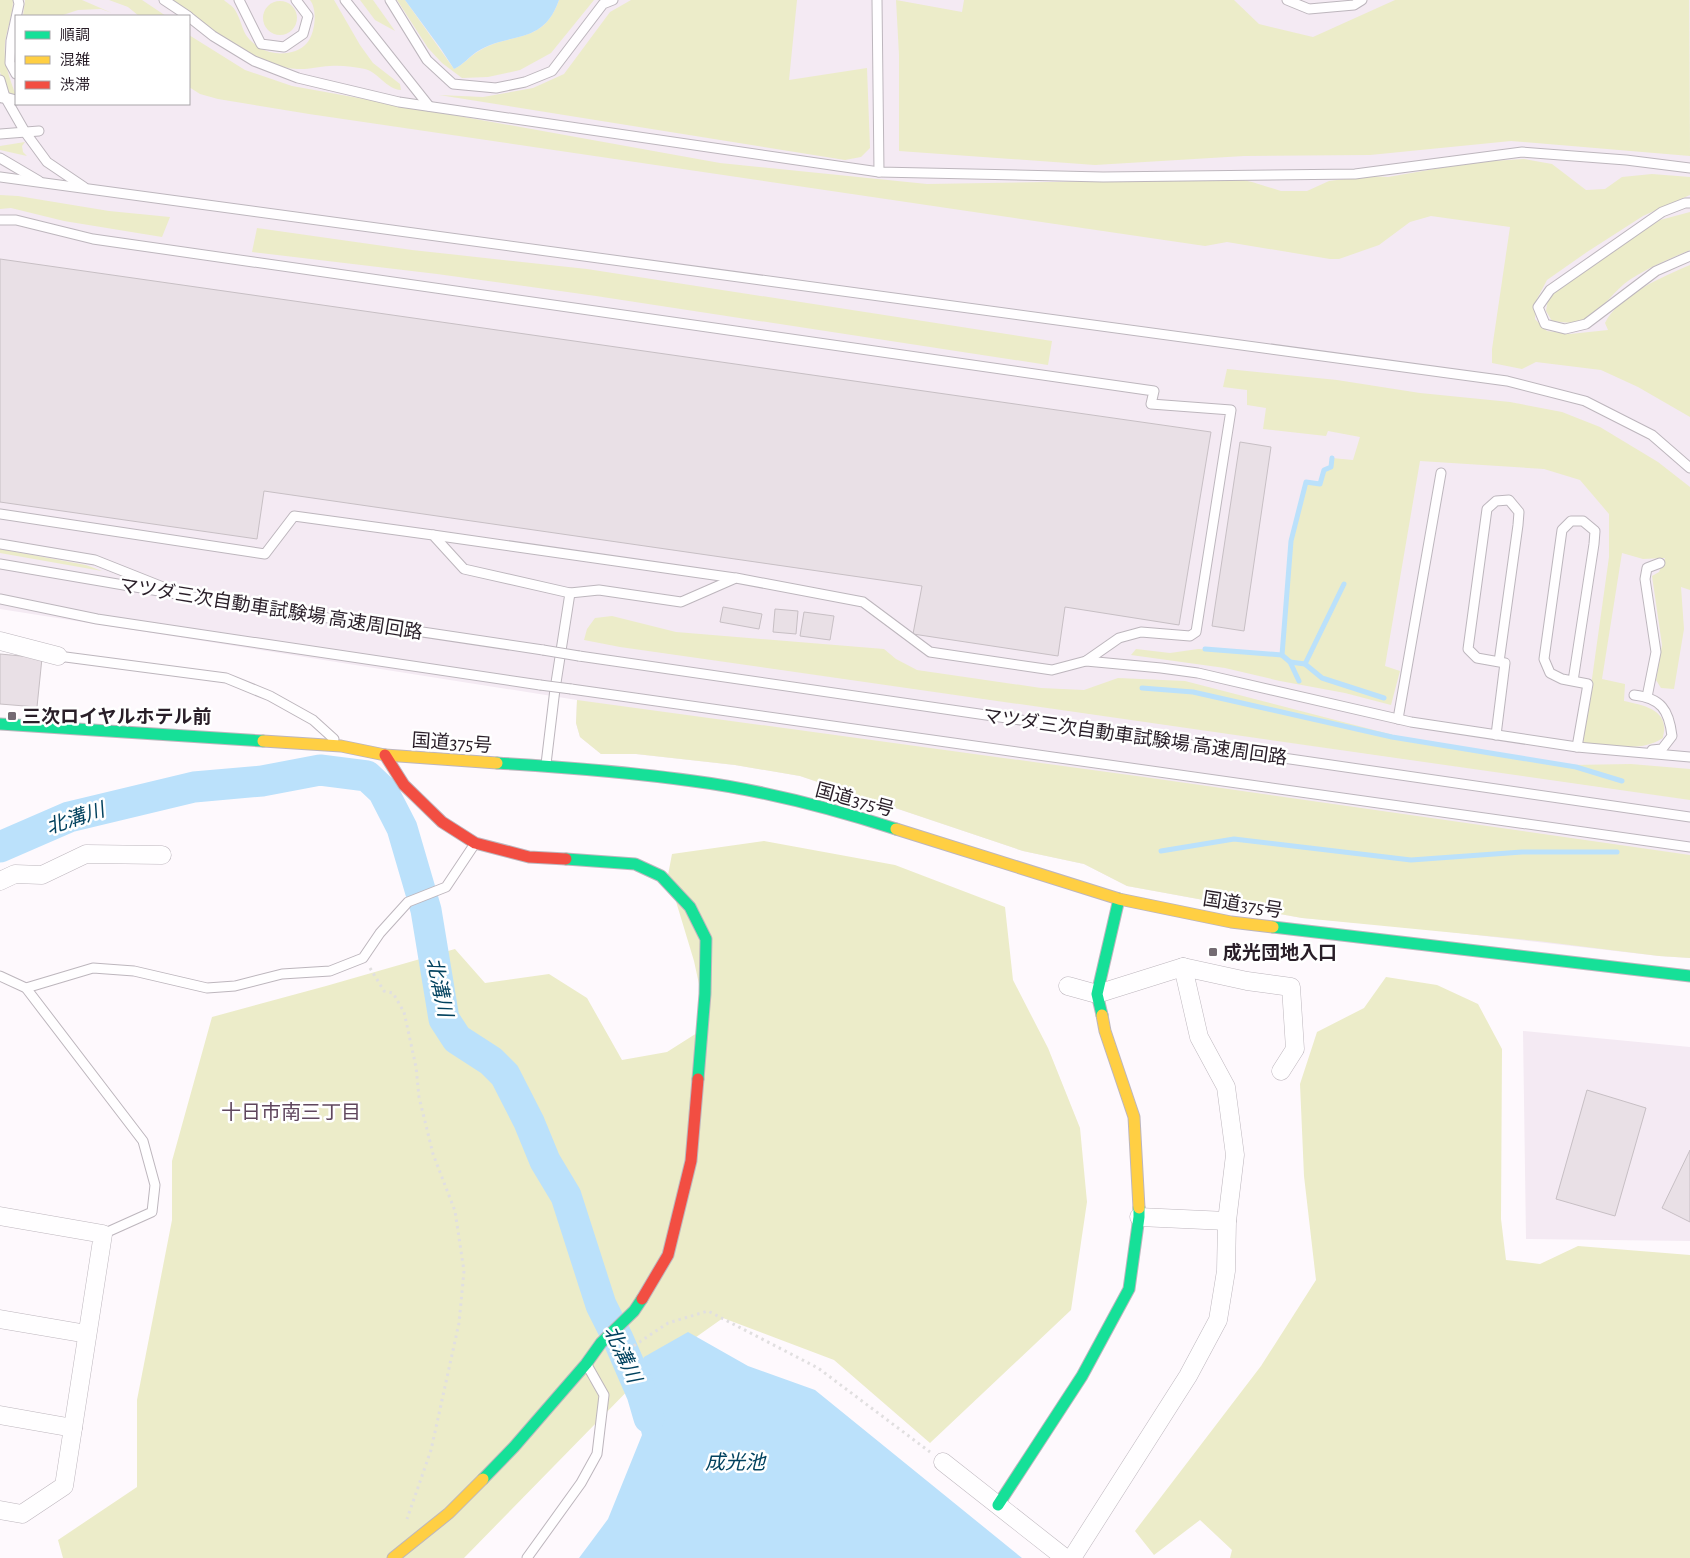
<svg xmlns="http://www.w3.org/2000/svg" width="1690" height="1558" font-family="'Alegreya Sans','Noto Sans JP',sans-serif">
	<rect width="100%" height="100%" fill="#fef9fd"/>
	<!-- built -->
	<g fill="#f4eaf3" fill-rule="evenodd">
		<path d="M0 0H1690V958L1659 956 1406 927 1302 918 1127 886 1084 864 1023 851 800 776 735 765 636 754H601L580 737 576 723 577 700 0 609ZM16 16H189V104H16Z"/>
		<path d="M1523 1031 1690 1047V1241L1526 1239Z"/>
	</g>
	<!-- green -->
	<g fill="#ececc9">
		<path d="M0 0H13C13 15 7 28 5 43 3 62 10 79 16 96L8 95 0 72Z"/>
		<path d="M25 0H82L112 13 101 9 78 10 60 16H23Z"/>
		<path d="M109 0H142L166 16H139L128 7Z"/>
		<path d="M169 0H224C227 3 233 6 235 10 245 27 240 35 260 48 273 56 296 56 307 43 315 34 318 10 310 0H334L360 45 373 63 400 84 401 90C386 89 378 72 365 69 354 67 342 65 330 66 314 67 306 71 288 68 243 59 206 26 169 0Z"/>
		<path d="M360 0H373L395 31 375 20Z"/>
		<path d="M397 0H405L454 69C463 65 470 56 479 51 511 31 543 46 559 0H594L551 53 520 70 488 77 462 78 442 63 428 48Z"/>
		<path d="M631 0H797L789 80 867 68 870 148 861 157 845 160 439 95 483 97 533 88 564 74 610 12Z"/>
		<path d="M896 0 962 12 964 0H1234L1259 24 1313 37 1395 0H1689L1690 156 1511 141 1370 155 1244 156 1095 165 899 151V55Z"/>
		<circle cx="280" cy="18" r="17"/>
		<path d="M189 35 245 70 292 86 720 163 927 184 1239 179 1252 182 1281 191H1307L1329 181 1368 176 1388 177 1475 162 1524 159 1552 164 1586 190 1605 189 1622 177 1652 174 1690 177V195L1643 216 1587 252 1547 280 1537 299 1535 319 1547 331 1570 334 1608 330 1605 323C1619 295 1662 277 1690 265V417L1638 387 1601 370 1536 362 1522 369 1492 363V349L1510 227 1431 216 1410 222 1379 245 1339 259H1330L1227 242 1205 246 309 114 218 99 200 94 189 87Z"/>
		<path d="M25 142 22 146 23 152 27 156 0 150V146Z"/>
		<path d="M0 195 18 196 109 211 170 217 162 237 64 221 11 208 0 209Z"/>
		<path d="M1690 212V250C1669 259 1642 270 1624 284 1611 295 1599 313 1583 320 1573 325 1562 322 1552 321L1546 311 1548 299 1562 285 1610 252 1660 220Z"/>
		<path d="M257 228 412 250 587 269 1052 341 1048 365 596 296 437 274 252 252Z"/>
		<path d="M1227 369 1337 380 1420 393 1510 402 1562 412 1600 427 1658 462 1690 487V590L1681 587 1684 629 1674 689 1661 688 1656 680 1662 645 1652 576 1659 572 1665 558 1643 559 1622 553 1602 679 1625 684 1624 701C1638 704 1663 708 1664 726 1665 730 1663 735 1663 738 1641 753 1609 745 1583 743L1609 557V514L1580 480 1544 469 1420 461 1385 666 1400 671 1391 705 1345 693 1280 681 1225 668 1131 655 1136 649 1170 653 1198 649 1282 654 1291 541 1306 482 1320 484 1324 470 1331 467 1332 458 1353 460 1360 437 1328 431 1326 436 1263 429 1266 408 1247 405V390L1223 387Z"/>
		<path d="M0 549 86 565 102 571 0 553Z"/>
		<path d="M612 616 676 632 884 649 896 659 917 670 1041 688 1084 690 1118 678 1185 681 1424 743 1571 765 1631 764 1690 769V800L620 647 584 640 587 629 595 618Z"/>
		<path d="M577 700 1144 777 1690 855V958L1659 956 1538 941 1302 918 1127 886 1084 864 1023 851 800 776 735 765 636 754H601L580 737 576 723Z"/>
		<path d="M764 841 895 865 1005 907 1013 980 1048 1048 1080 1128 1087 1202 1071 1310 930 1443 834 1360 723 1318 644 1374 464 1558H63L58 1540 137 1487V1400L172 1220V1161L212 1017 326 986 455 949 485 983 549 974 587 998 622 1060 667 1052 708 1026 694 961 668 875 672 854Z"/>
		<path d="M1386 977 1437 985 1478 1004 1502 1049 1501 1219 1506 1260 1540 1264 1578 1246 1690 1255V1558H1230L1232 1550 1200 1520 1154 1555 1135 1531 1261 1366 1316 1280 1304 1176 1300 1084 1317 1032 1364 1008Z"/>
	</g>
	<!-- water -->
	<g fill="#bbe1fb">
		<path d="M405 0H559C543 46 511 31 478 51 470 56 463 65 454 69L441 49Z"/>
		<path d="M688 1332 748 1366 815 1390 1022 1558H579L608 1519 642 1435 631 1387 644 1357Z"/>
	</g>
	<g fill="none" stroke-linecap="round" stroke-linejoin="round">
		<!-- stream -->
		<g stroke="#bbe1fb" stroke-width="5">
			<path d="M1205 649 1282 655"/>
			<path d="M1290 662 1282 655 1291 541 1306 482 1320 484 1324 470 1331 467 1332 458"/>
			<path d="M1305 664 1322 678 1384 698"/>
			<path d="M1299 681 1290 662 1305 664 1344 584"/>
			<path d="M1142 688 1193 692 1392 737 1576 767 1622 781"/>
			<path d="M1161 851 1234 839 1411 860 1522 852H1617"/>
		</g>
		<!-- river -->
		<path stroke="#bbe1fb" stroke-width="31" d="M0 847 69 817 194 787 262 781 320 770 367 776 383 791 402 828 426 910 444 1019 457 1039 491 1061 505 1075 529 1122 545 1161 566 1196 601 1305 618 1339 642 1394 649 1418"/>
	</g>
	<!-- building -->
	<g fill="#e9e0e6" stroke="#c7bfc4">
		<path d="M0 259 1211 432 1179 625 1065 607 1058 656 913 634 922 586 264 491 257 539 0 502Z"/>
		<path d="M1240 442 1271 447 1244 631 1212 626Z"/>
		<path d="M723 607 762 614 759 629 720 622Z"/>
		<path d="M775 609 798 611 796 634 773 632Z"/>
		<path d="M804 612 834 616 830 640 800 636Z"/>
		<path d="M0 654 42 658 37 707 0 704Z"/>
		<path d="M1587 1090 1646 1108 1615 1216 1556 1199Z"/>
		<path d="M1690 1150V1222L1662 1208Z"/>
	</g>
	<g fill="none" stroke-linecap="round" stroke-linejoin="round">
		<defs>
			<g id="lane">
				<path d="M164 0 188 16"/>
				<path d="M239 0 261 44 284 47 303 34 308 16 296 0"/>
				<path d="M345 0 429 106"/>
				<path d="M390 0 427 60 453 84 496 88 525 82 552 71 603 4 613 0"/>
				<path d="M877 0 879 172"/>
				<path d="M1287 0 1309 9 1354 5 1362 0"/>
				<path d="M189 17 213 36 254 61 298 78 399 102 879 172 1103 177 1355 174 1522 152 1626 160 1690 168"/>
				<path d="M16 74 10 63 11 41 19 4 18 0"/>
				<path d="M0 80 5 97 25 132 47 162 84 187"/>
				<path d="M2 98 5 97 16 100"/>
				<path d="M0 134 39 131"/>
				<path d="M0 158 39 181"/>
				<path d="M0 177 1507 381 1585 401 1652 435 1690 468"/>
				<path d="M1690 203H1685L1662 212 1550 290 1538 307 1545 324 1565 329 1586 324 1656 271 1690 256"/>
				<path d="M0 220H16L93 239 1154 391 1151 404 1231 410 1196 632 1190 636 1141 632 1119 638 1086 661 1052 670 930 652 863 602 736 578 681 602 599 590 570 593 464 569 433 535 294 516 265 554 0 514"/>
				<path d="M433 535 735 578"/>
				<path d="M0 544 95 560 168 589"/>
				<path d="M0 564 235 604 543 650"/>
				<path d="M0 599 97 619 540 685"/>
				<path d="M58 656 226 678 270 696 313 720 334 739"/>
				<path d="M579 656 1690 817"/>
				<path d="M1086 661 1161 668 1198 673 1411 722 1577 747 1690 757"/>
				<path d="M1573 681 1594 544 1595 531 1583 521H1571L1562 530 1544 659 1550 673 1562 679 1588 684 1577 747"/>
				<path d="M571 689 1690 847"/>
				<path d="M1634 695C1661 698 1669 710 1672 736L1662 749 1652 750"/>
				<path d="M1647 697 1656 652 1645 579 1647 568 1660 563"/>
				<path d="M1398 719 1441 473"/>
				<path d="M1496 735 1505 663 1477 658 1468 649 1487 509 1496 501 1509 500 1519 512 1518 525 1499 662"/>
				<path d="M546 764 555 689 570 593"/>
				<path d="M0 976 26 988 143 1141 155 1185 152 1212 103 1234"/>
				<path d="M26 988 93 968 134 971 207 988 235 986 282 974 330 971 363 958 380 933 408 902 446 887 474 845"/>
				<path d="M527 1558 581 1483 597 1454 604 1395 587 1365"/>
			</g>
			<g id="street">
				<path d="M0 641 58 656"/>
				<path d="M0 881 15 874 42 875 86 854 162 855"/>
				<path d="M1068 986 1097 994 1183 967 1247 981 1291 987 1295 1049 1281 1071"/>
				<path d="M0 1216 103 1234 64 1486 22 1514 0 1510"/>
				<path d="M1139 1217 1227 1221"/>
				<path d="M0 1319 87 1334"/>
				<path d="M0 1415 73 1428"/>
				<path d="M943 1462 1065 1558"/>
				<path d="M1072 1558 1188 1376 1218 1320 1226 1271 1227 1221 1235 1155 1226 1087 1199 1037 1183 967"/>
			</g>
			<g id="fast">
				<path d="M0 724 263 741"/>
				<path d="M497 763C563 767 629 772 693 781 762 790 831 808 896 829"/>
				<path d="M566 859 635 864 661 876 690 907 706 939 705 994 698 1079"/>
				<path d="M1273 927 1690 976"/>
				<path d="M1102 1015 1097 994 1119 899"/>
				<path d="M483 1479 514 1447 586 1364 601 1343 634 1311 642 1299"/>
				<path d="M998 1505 1082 1376 1129 1289 1139 1217V1208"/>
			</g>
			<g id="slow">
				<path d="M263 741 341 746 385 755 497 763"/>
				<path d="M896 829 1119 899 1231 922 1273 927"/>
				<path d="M1102 1015 1105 1031 1134 1117 1139 1208"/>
				<path d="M393 1558 449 1513 483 1479"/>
			</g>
			<g id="jam">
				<path d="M385 755 404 785 442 822 475 843 529 857 566 859"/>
				<path d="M642 1299 668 1255 691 1161 698 1079"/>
			</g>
		</defs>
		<!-- lane casing -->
		<use href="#lane" stroke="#bdb6bd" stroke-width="11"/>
		<!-- street casing -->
		<use href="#street" stroke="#bdb6bd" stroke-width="19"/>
		<!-- fast casing -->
		<use href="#fast" stroke="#bdb6bd" stroke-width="13"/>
		<!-- slow casing -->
		<use href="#slow" stroke="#bdb6bd" stroke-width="13"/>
		<!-- jam casing -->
		<use href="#jam" stroke="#bdb6bd" stroke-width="13"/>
		<!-- path -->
		<g stroke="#e1dfe0" stroke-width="3" stroke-dasharray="2.5 4" stroke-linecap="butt">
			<path d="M370 968 384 991 393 993 404 1012 416 1067 419 1097 433 1154 455 1211 464 1271 459 1323 431 1450 407 1519"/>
			<path d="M623 1353 668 1323 708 1311 818 1368 930 1452"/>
		</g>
		<!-- lane -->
		<use href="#lane" stroke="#fffeff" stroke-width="9"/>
		<!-- street -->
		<use href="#street" stroke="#fffeff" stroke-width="18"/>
		<!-- fast -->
		<use href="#fast" stroke="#16e098" stroke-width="11"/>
		<!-- slow -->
		<use href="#slow" stroke="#ffcf43" stroke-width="11"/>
		<!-- jam -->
		<use href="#jam" stroke="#f24e42" stroke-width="11"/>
		<defs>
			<g id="lane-bridge">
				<path d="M543 650 579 656"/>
				<path d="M540 685 571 689"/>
			</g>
		</defs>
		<!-- lane-bridge casing -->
		<use href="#lane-bridge" stroke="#bdb6bd" stroke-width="11" stroke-linecap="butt"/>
		<!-- lane-bridge -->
		<use href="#lane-bridge" stroke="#fffeff" stroke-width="9"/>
	</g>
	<!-- markers -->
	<g fill="#746b73" stroke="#fff" stroke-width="2">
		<rect x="7" y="711" width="10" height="10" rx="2.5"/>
		<rect x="1208" y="947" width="10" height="10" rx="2.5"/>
	</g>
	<g text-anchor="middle" stroke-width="5" stroke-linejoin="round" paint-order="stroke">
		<!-- street labels -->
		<g font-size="19" fill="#291e28" stroke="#fff">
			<text transform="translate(271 608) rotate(9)" y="7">マツダ三次自動車試験場 高速周回路</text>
			<text transform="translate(1135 736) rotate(8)" y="7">マツダ三次自動車試験場 高速周回路</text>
			<text transform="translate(452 742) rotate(4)" y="7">国道375号</text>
			<text transform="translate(855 799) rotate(15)" y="7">国道375号</text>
			<text transform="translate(1243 904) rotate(9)" y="7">国道375号</text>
		</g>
		<!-- poi labels -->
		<g font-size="19" font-weight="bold" fill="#291e28" stroke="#fff" text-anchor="start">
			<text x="22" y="723">三次ロイヤルホテル前</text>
			<text x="1223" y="959">成光団地入口</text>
		</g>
		<!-- water labels -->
		<g font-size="20" font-style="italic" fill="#02425f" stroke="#fff">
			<text transform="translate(75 818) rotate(-18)" y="7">北溝川</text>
			<text transform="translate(440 987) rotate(78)" y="7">北溝川</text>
			<text transform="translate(623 1354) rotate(65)" y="7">北溝川</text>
			<text x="735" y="1469">成光池</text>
		</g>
		<!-- neighbourhood labels -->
		<g font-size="20" fill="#60475e" stroke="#fff">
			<text x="291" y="1119">十日市南三丁目</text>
		</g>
	</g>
	<!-- legend -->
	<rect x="15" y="15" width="175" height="90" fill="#ffffff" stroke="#a9a5a9"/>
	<rect x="25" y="31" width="25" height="8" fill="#16e098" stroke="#a9a5a9"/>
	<text x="60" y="40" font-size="15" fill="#291e28">順調</text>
	<rect x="25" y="56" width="25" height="8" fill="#ffcf43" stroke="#a9a5a9"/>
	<text x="60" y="65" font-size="15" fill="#291e28">混雑</text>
	<rect x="25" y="81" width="25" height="8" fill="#f24e42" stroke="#a9a5a9"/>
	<text x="60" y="90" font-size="15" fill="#291e28">渋滞</text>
</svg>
